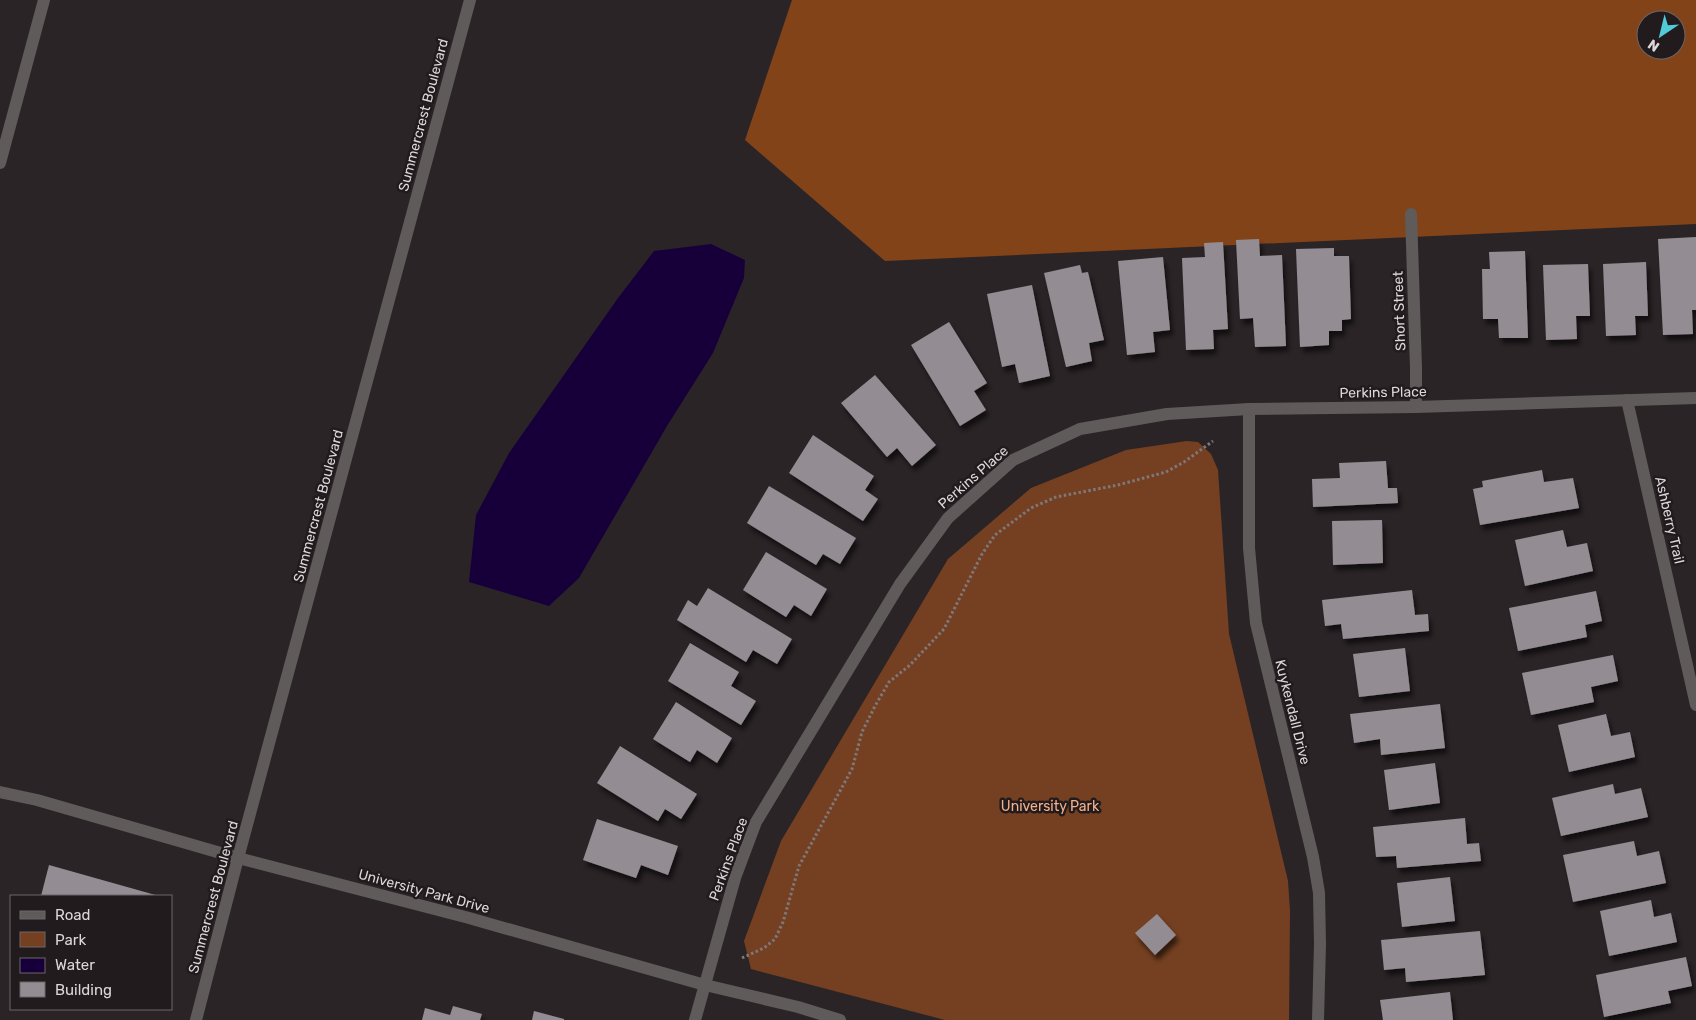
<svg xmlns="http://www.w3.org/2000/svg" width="1696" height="1020" font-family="Rubik,sans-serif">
	<defs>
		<filter id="shadow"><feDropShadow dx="3" dy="5.5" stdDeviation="2.5" flood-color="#0009"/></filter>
	</defs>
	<rect width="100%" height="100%" fill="#2b2427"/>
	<!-- green -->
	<path fill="#754021" d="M1187 441 1198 442 1211 454 1218 470 1229 634 1288 881 1290 911 1289 1020H945L751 969 744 941 781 841 948 559 1031 488 1126 450Z"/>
	<!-- forest -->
	<path fill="#834319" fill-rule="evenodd" d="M792 0H1696V224L885 261 745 140ZM1646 20H1676V50H1646Z"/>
	<!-- water -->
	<path fill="#17003a" d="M711 244 745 260 744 278 713 353 667 426 579 578 549 606 469 582 476 515 509 453 618 298 654 251Z"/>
	<!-- building -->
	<g fill="#938d93" filter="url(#shadow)">
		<path d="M1696 237V310H1692L1693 334 1663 335 1658 239Z"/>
		<path d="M1259 239 1260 256 1282 255 1286 346 1255 347 1253 318 1240 319 1236 240Z"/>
		<path d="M1223 242 1228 329 1213 330 1214 349 1186 350 1182 258 1205 257 1204 243Z"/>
		<path d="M1334 248V256H1349L1351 319 1342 320V331H1329V345L1300 347 1296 249Z"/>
		<path d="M1525 251 1528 338H1499L1498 319H1483L1482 269H1490L1489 252Z"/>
		<path d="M1163 257 1170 330 1153 332 1155 352 1127 355 1118 261Z"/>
		<path d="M1646 262 1648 316H1635L1636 335 1606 336 1603 264Z"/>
		<path d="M1588 264 1590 316H1576L1577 339 1546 340 1543 265Z"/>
		<path d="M1080 265 1082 273 1088 272 1104 340 1089 343 1092 361 1066 367 1044 273Z"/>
		<path d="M1032 285 1050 376 1019 383 1015 364 1002 367 987 294Z"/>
		<path d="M949 322 987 383 974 391 986 410 960 426 911 345Z"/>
		<path d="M875 375 936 445 912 466 897 448 887 457 841 403Z"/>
		<path d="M813 435 874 476 865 490 878 499 863 521 789 473Z"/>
		<path d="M1386 461 1388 488H1397L1398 503 1313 507 1312 479 1340 478 1339 463Z"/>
		<path d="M1542 470 1544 482 1573 478 1579 508 1480 525 1473 489 1483 487 1482 481Z"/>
		<path d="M769 486 856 538 840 564 823 554 816 565 747 523Z"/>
		<path d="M1382 520 1383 563 1333 565 1332 521Z"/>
		<path d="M1563 530 1567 547 1587 543 1593 571 1525 586 1515 540Z"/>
		<path d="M766 552 827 589 811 616 794 605 786 617 743 590Z"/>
		<path d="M708 588 792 639 777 664 753 650 746 662 677 620 688 600 697 606Z"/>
		<path d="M1412 590 1415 615 1428 614 1429 631 1343 639 1341 624 1325 626 1322 600Z"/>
		<path d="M1596 591 1602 621 1585 625 1587 637 1518 651 1509 608Z"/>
		<path d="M690 643 739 672 731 686 756 701 741 725 668 681Z"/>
		<path d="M1405 648 1410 691 1359 697 1353 654Z"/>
		<path d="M1613 655 1618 681 1591 687 1594 702 1531 715 1522 673Z"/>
		<path d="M676 702 732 738 717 763 697 750 690 762 653 739Z"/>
		<path d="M1440 704 1445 748 1381 755 1380 739 1354 743 1350 714Z"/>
		<path d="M1606 714 1611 736 1630 732 1635 757 1569 772 1558 725Z"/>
		<path d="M620 746 697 794 681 819 665 809 658 821 597 783Z"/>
		<path d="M1435 763 1440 803 1389 810 1384 770Z"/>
		<path d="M1613 784 1615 794 1641 788 1648 817 1561 836 1552 798Z"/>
		<path d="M1465 818 1467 844 1479 843 1481 861 1397 868 1396 856 1376 857 1373 827Z"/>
		<path d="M597 819 678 846 668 875 641 865 636 878 583 860Z"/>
		<path d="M1634 841 1637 856 1659 851 1666 883 1573 902 1563 855Z"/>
		<path d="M49 865 159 896H41Z"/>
		<path d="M1450 877 1455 921 1402 927 1397 883Z"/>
		<path d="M1651 900 1654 917 1671 913 1677 942 1609 956 1600 911Z"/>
		<path d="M1157 914 1176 935 1155 955 1135 933Z"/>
		<path d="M1480 931 1485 975 1406 982 1405 968 1384 970 1381 940Z"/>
		<path d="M1686 957 1692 986 1668 991 1671 1003 1604 1017 1596 975Z"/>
		<path d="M1450 992 1453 1020H1383L1380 1000Z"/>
		<path d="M453 1006 482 1014 480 1020H422L425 1008 450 1015Z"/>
		<path d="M534 1011 564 1019V1020H532Z"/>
	</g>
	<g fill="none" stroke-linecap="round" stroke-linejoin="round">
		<!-- path -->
		<path stroke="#7e787a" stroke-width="3" stroke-dasharray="2.5 2.5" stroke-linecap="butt" d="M742 958 764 948 775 939 783 922 799 866 852 769 862 732 875 706 889 682 910 665 944 629 982 554 995 535 1031 508 1056 497 1118 485 1166 472 1184 462 1213 441"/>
		<!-- minor -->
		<g stroke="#5f5b5b" stroke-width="12">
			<path d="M0 163 44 0"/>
			<path d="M1411 214 1416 368V407"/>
			<path d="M1627 400 1696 705"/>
			<path d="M1249 409V548L1256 623 1313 857 1319 893 1320 944 1318 1020"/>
			<path d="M0 792 37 800 238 858 469 918 705 985 798 1007 840 1020"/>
			<path d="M196 1020 238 858 470 0"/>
			<path d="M695 1020 735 878 756 822 900 584 948 518 1013 460 1080 429 1167 414 1249 409 1416 407 1696 398"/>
		</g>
	</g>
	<g text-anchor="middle" stroke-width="5" stroke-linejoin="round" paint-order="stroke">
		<!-- street labels -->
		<g font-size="14" fill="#dcd7d9" stroke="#221b1e">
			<text transform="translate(423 115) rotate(-75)" y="5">Summercrest Boulevard</text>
			<text transform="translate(1399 311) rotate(-92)" y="5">Short Street</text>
			<text transform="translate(1383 392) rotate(-1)" y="5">Perkins Place</text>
			<text transform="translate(973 477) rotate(-41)" y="5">Perkins Place</text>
			<text transform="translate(318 506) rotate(-75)" y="5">Summercrest Boulevard</text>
			<text transform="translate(1670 520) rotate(77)" y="5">Ashberry Trail</text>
			<text transform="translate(1293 712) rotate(76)" y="5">Kuykendall Drive</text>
			<text transform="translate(728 859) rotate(-70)" y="5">Perkins Place</text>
			<text transform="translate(424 891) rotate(15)" y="5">University Park Drive</text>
			<text transform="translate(213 897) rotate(-75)" y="5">Summercrest Boulevard</text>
		</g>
		<!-- park labels -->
		<g font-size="14" fill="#f4b089" stroke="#221b1e">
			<text x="1050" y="811">University Park</text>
		</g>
	</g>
	<!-- legend -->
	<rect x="10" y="895" width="162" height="115" fill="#221b1e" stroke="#6c6669"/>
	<rect x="20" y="911" width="25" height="8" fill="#5f5b5b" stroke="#6c6669"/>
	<text x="55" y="920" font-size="15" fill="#dcd7d9">Road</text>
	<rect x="20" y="932" width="25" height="15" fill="#754021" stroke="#6c6669"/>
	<text x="55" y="945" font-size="15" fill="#dcd7d9">Park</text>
	<rect x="20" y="958" width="25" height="15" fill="#17003a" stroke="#6c6669"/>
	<text x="55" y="970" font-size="15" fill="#dcd7d9">Water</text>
	<rect x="20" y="982" width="25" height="15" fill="#938d93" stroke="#6c6669"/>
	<text x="55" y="995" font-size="15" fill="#dcd7d9">Building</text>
	<!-- north arrow -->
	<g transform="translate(1661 35) rotate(215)"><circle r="24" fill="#221b1e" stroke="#6c6669"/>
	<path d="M0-4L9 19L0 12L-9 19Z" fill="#52cbd8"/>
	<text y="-8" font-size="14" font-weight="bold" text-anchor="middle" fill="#dcd7d9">N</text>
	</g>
</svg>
